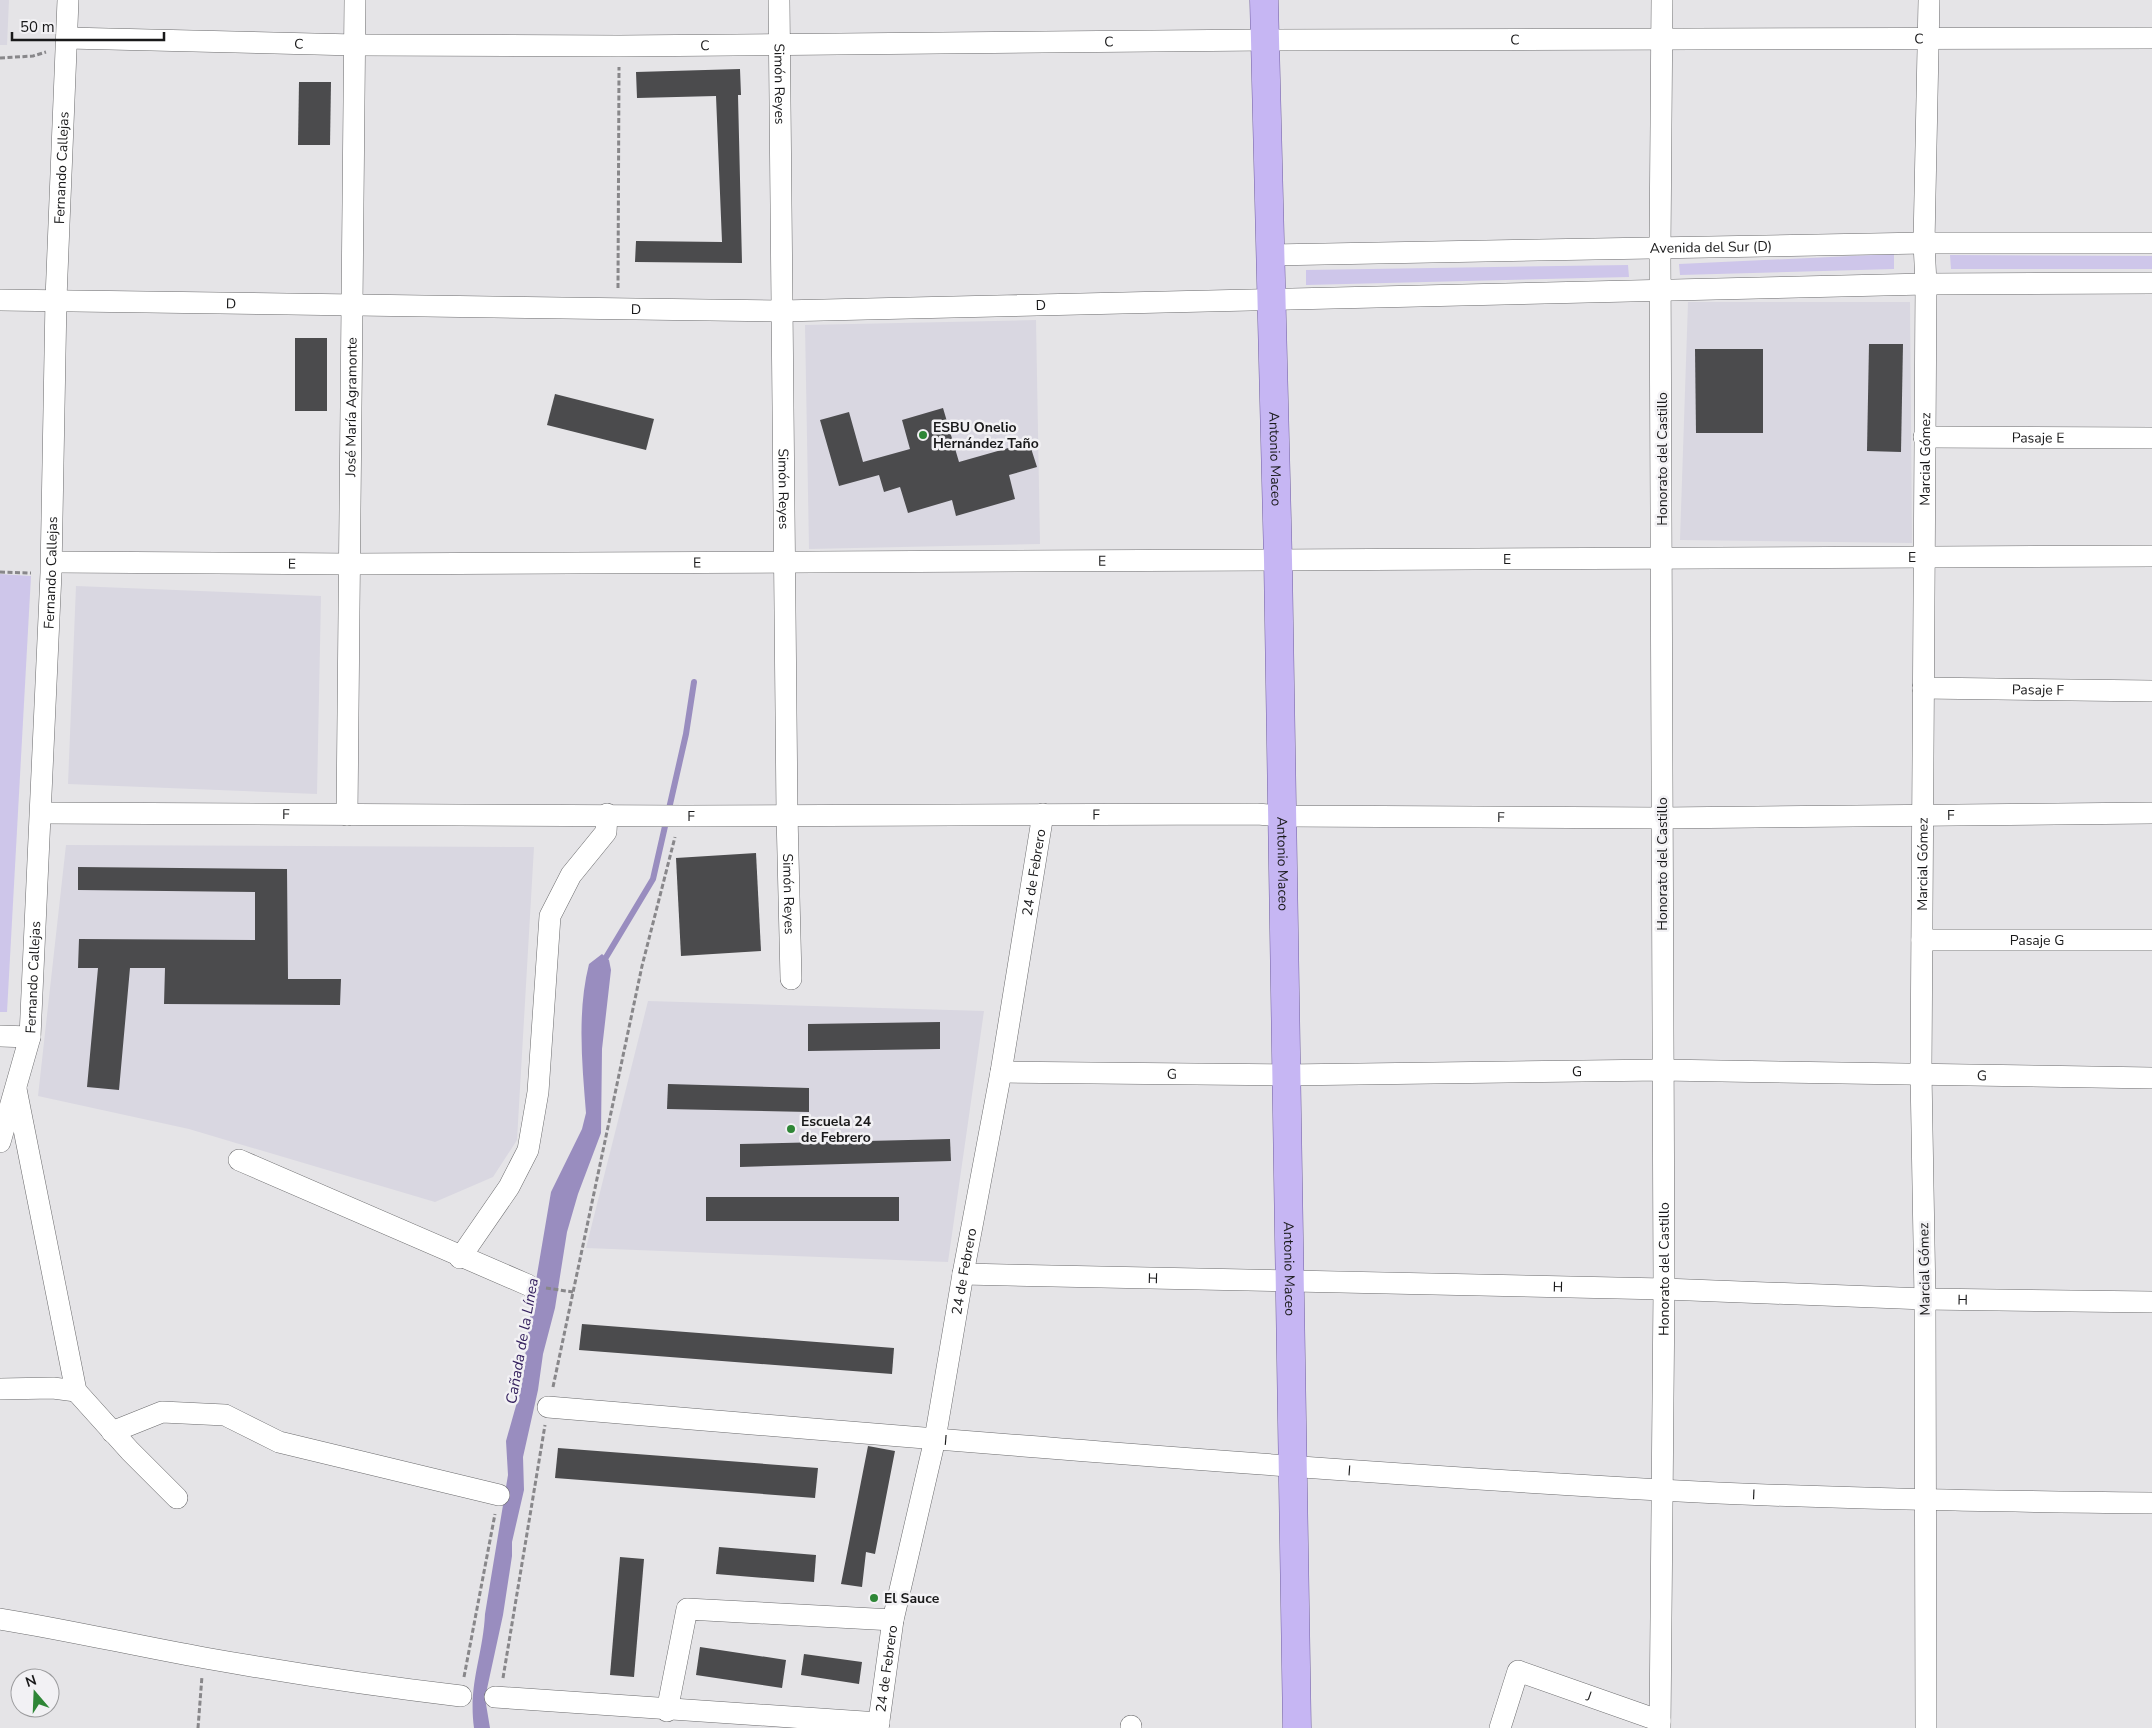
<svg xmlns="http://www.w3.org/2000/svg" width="2152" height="1728" font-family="'Nunito Sans',sans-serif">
	<rect width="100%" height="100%" fill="#e5e4e7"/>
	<!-- built -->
	<g fill="#d9d7e1">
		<path d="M0 0H9L7 45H0Z"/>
		<path d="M1688 302H1910L1912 543 1680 540Z"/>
		<path d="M1036 320 1040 544 809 549 805 325Z"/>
		<path d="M76 586 321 596 317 794 68 784Z"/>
		<path d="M66 845 534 847 517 1140 493 1177 435 1202 189 1129 38 1096Z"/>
		<path d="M648 1001 984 1011 948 1262 586 1248Z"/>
	</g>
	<!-- green -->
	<g fill="#cec6ea">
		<path d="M1894 254V269L1680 275 1679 264Z"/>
		<path d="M1950 255 2152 256V269H1951Z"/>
		<path d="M1628 265 1629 277 1306 285V270Z"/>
		<path d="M0 574 31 576 7 1012H0Z"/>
	</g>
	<!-- water -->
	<path fill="#998dbf" d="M602 954 609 960 611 970 602 1049 601 1133 578 1194 567 1232 555 1308 543 1354 538 1390 523 1457 524 1490 512 1542V1556L503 1615 485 1698 490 1728H474C468 1684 483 1656 485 1614L508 1475 506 1441 521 1388 531 1310 551 1192 582 1129 586 1113C582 1063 577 1012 589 964Z"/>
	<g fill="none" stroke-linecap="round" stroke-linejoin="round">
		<!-- stream -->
		<path stroke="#998dbf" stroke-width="6" d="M602 964 653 879 686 734 694 682"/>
	</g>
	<!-- building -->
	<g fill="#4b4b4d">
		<path d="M740 69 741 95H738L742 263 635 262 636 241 722 242 716 96 637 98 636 72Z"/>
		<path d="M299 82H331L330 145H298Z"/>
		<rect x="295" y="338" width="32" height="73"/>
		<path d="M1869 344H1903L1901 452 1867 451Z"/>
		<path d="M1695 349H1763V433H1696Z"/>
		<path d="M555 394 654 419 646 450 547 425Z"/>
		<path d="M943 408 959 462 1029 442 1037 467 1009 475 1015 499 956 516 952 500 908 513 900 487 884 492 879 475 839 486 820 420 849 412 863 462 910 449 902 420Z"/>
		<path d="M756 853 761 951 681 956 676 858Z"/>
		<path d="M78 867 287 869 288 979H341L340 1005 164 1004 165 968H130L119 1090 87 1087 98 968H78L79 939 255 940V892L78 890Z"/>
		<path d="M940 1022V1049L808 1051V1024Z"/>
		<path d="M668 1084 809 1088V1112L667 1109Z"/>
		<path d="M950 1139 951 1161 740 1167V1144Z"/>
		<rect x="706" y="1197" width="193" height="24"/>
		<path d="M582 1324 894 1348 892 1374 579 1350Z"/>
		<path d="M868 1446 895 1451 875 1554 866 1552 862 1587 841 1584Z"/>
		<path d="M558 1448 818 1468 815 1498 555 1478Z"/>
		<path d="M719 1547 816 1555 814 1582 716 1574Z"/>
		<path d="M620 1557 644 1559 634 1677 610 1675Z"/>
		<path d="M700 1647 786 1660 782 1688 696 1675Z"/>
		<path d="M804 1654 862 1662 859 1684 801 1675Z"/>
	</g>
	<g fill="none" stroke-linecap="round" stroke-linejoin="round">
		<defs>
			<g id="minor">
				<path id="s1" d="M779 0 787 814 791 979"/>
				<path id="s2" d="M67 38 355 45 619 46 1265 40 2152 38"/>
				<path id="s3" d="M1271 255 1924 243H2152"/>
				<path id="s4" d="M0 300 781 311 1926 284 2152 283"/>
				<path id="s5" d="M1924 437 2152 438"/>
				<path id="s6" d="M52 562 350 564 2152 556"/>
				<path id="s7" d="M1923 688 2152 691"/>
				<path id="s8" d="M41 813 685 816 1257 814 1282 816 1662 818 2152 813"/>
				<path id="s9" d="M347 815 355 0"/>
				<path id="s10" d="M1922 940H2152"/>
				<path d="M0 1036 30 1037"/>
				<path id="s11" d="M1001 1072 1286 1075 1662 1070 2152 1078"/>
				<path d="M16 1089 76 1391 130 1451 177 1498"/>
				<path id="s12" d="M0 1142 30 1037 51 573 56 299 68 0"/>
				<path d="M239 1160 528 1285"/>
				<path d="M460 1258 509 1187 528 1150 538 1092 550 916 571 875 606 832 607 814"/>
				<path id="s13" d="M963 1274 1664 1289 1925 1299 2152 1302"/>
				<path d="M0 1389 53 1388 76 1391"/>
				<path id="s14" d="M548 1407C918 1438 1289 1469 1660 1490 1824 1499 1988 1501 2152 1503"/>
				<path d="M112 1432 162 1412 225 1415 279 1442 499 1495"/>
				<path d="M0 1619C69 1630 137 1646 205 1658 290 1673 375 1686 461 1696"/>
				<path d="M495 1697 879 1723"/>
				<path d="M667 1711 687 1609 893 1620"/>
				<path id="s15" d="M878 1728 893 1620 935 1439 963 1274 1001 1072 1043 814"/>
				<path d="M1131 1728V1726"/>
				<path id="s16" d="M1500 1728 1518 1671 1660 1721"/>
				<path id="s17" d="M1660 1728 1664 1289 1660 249 1662 0"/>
				<path id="s18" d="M1926 1728 1925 1299 1921 1073 1926 284 1924 243 1929 0"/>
			</g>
			<g id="major">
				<path id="s19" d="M1264 0 1278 560 1297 1728"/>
			</g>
		</defs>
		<!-- minor casing -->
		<use href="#minor" stroke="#6b6b6d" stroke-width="22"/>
		<!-- major casing -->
		<use href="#major" stroke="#715fa2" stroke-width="29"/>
		<!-- path -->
		<g stroke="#88878a" stroke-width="3" stroke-dasharray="5 2.5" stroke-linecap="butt">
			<path d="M0 58 33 56 46 52"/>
			<path d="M618 288 619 67"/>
			<path d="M0 572 31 573"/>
			<path d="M546 1288 573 1292"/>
			<path d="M553 1387 642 966 675 837"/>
			<path d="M464 1677 495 1514"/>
			<path d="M503 1678 545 1425"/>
			<path d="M198 1728 202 1676"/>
		</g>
		<!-- minor -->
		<use href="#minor" stroke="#fff" stroke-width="21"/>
		<!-- major -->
		<use href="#major" stroke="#c6b6f3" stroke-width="28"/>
	</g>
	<!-- markers -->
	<g fill="#2e8636" stroke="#f2f1f4" stroke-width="2">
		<circle cx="923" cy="435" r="5"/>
		<circle cx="791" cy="1129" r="5"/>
		<circle cx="874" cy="1598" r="5"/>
	</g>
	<g text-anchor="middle" stroke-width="5" stroke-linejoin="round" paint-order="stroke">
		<!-- street labels -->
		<g font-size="14" fill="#19191a" stroke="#f2f1f4">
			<text dy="5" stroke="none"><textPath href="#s2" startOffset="1852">C</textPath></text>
			<text dy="5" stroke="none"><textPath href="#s2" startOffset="1448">C</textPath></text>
			<text dy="5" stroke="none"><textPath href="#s2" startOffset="1042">C</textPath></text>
			<text dy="5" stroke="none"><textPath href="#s2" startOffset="232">C</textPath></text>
			<text dy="5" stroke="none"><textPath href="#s2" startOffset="638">C</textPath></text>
			<text dy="5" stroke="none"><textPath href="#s1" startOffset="84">Simón Reyes</textPath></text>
			<text dy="5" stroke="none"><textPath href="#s12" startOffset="979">Fernando Callejas</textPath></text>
			<text dy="5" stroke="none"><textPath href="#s3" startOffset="440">Avenida del Sur (D)</textPath></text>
			<text dy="5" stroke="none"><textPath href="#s4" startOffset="231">D</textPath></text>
			<text dy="5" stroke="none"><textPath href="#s4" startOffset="1041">D</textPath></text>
			<text dy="5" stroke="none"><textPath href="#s4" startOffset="636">D</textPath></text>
			<text dy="5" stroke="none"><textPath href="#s9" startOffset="408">José María Agramonte</textPath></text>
			<text dy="5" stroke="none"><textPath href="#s5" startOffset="114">Pasaje E</textPath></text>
			<text dy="5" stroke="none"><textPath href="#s19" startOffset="459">Antonio Maceo</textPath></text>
			<text transform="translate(1662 459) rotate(-90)" y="5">Honorato del Castillo</text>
			<text dy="5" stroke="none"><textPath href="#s18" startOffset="1269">Marcial Gómez</textPath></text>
			<text dy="5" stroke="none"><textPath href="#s1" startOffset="489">Simón Reyes</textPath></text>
			<text dy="5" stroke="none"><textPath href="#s6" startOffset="1860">E</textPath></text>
			<text dy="5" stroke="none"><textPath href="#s6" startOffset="1455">E</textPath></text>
			<text dy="5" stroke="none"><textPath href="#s6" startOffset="1050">E</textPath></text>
			<text dy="5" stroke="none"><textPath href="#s6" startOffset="645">E</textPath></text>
			<text dy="5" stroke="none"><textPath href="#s6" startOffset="240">E</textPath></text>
			<text dy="5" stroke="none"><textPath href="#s12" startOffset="574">Fernando Callejas</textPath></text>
			<text dy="5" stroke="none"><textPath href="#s7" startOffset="115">Pasaje F</textPath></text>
			<text dy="5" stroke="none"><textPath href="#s8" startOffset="245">F</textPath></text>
			<text dy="5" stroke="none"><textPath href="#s8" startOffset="1055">F</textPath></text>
			<text dy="5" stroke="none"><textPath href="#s8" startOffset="1910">F</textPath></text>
			<text dy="5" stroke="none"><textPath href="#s8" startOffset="650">F</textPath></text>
			<text dy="5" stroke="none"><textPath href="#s8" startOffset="1460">F</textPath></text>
			<text dy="5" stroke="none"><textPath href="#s19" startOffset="864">Antonio Maceo</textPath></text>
			<text transform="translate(1662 864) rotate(-90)" y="5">Honorato del Castillo</text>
			<text dy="5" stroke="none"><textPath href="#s18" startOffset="864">Marcial Gómez</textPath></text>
			<text dy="5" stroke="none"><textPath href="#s15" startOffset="870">24 de Febrero</textPath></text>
			<text dy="5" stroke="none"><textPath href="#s1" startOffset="894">Simón Reyes</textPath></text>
			<text dy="5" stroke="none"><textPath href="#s10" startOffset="115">Pasaje G</textPath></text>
			<text dy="5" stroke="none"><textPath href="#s12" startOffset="169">Fernando Callejas</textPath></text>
			<text dy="5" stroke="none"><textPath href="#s11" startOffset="576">G</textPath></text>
			<text dy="5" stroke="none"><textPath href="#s11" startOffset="171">G</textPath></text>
			<text dy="5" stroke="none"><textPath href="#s11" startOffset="981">G</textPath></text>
			<text dy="5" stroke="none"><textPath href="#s19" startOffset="1269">Antonio Maceo</textPath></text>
			<text dy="5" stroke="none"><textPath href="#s17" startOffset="459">Honorato del Castillo</textPath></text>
			<text transform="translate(1924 1269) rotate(-91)" y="5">Marcial Gómez</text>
			<text dy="5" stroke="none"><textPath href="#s15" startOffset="465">24 de Febrero</textPath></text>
			<text dy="5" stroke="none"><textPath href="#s13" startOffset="190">H</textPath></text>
			<text dy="5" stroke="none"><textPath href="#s13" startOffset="595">H</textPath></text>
			<text dy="5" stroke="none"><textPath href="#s13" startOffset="1000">H</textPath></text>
			<text dy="5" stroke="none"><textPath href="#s14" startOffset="399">I</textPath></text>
			<text dy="5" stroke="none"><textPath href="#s14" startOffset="804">I</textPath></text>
			<text dy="5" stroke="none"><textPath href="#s14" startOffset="1209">I</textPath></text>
			<text dy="5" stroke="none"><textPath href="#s15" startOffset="60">24 de Febrero</textPath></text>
			<text dy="5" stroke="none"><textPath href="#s16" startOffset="135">J</textPath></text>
		</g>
		<!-- poi labels -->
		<g font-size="14" font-weight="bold" fill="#19191a" stroke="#f2f1f4" text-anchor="start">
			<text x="933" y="432">ESBU Onelio<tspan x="933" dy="16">Hernández Taño</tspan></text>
			<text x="801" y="1126">Escuela 24<tspan x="801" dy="16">de Febrero</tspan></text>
			<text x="884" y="1603">El Sauce</text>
		</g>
		<!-- water labels -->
		<g font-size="15" font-style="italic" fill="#36225f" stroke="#f2f1f4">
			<text transform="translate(522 1341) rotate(-80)" y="5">Cañada de la Línea</text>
		</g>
	</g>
	<!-- north arrow -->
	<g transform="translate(35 1693) rotate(341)"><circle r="24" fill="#f2f1f4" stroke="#9b9b9d"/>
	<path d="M0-4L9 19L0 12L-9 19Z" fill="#2e8636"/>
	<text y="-8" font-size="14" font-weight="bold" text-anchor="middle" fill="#19191a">N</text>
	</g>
	<!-- scale -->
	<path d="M12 32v8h152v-8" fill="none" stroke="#19191a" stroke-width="2.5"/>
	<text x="20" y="32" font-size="15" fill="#19191a" stroke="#f2f1f4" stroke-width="4" paint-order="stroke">50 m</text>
</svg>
